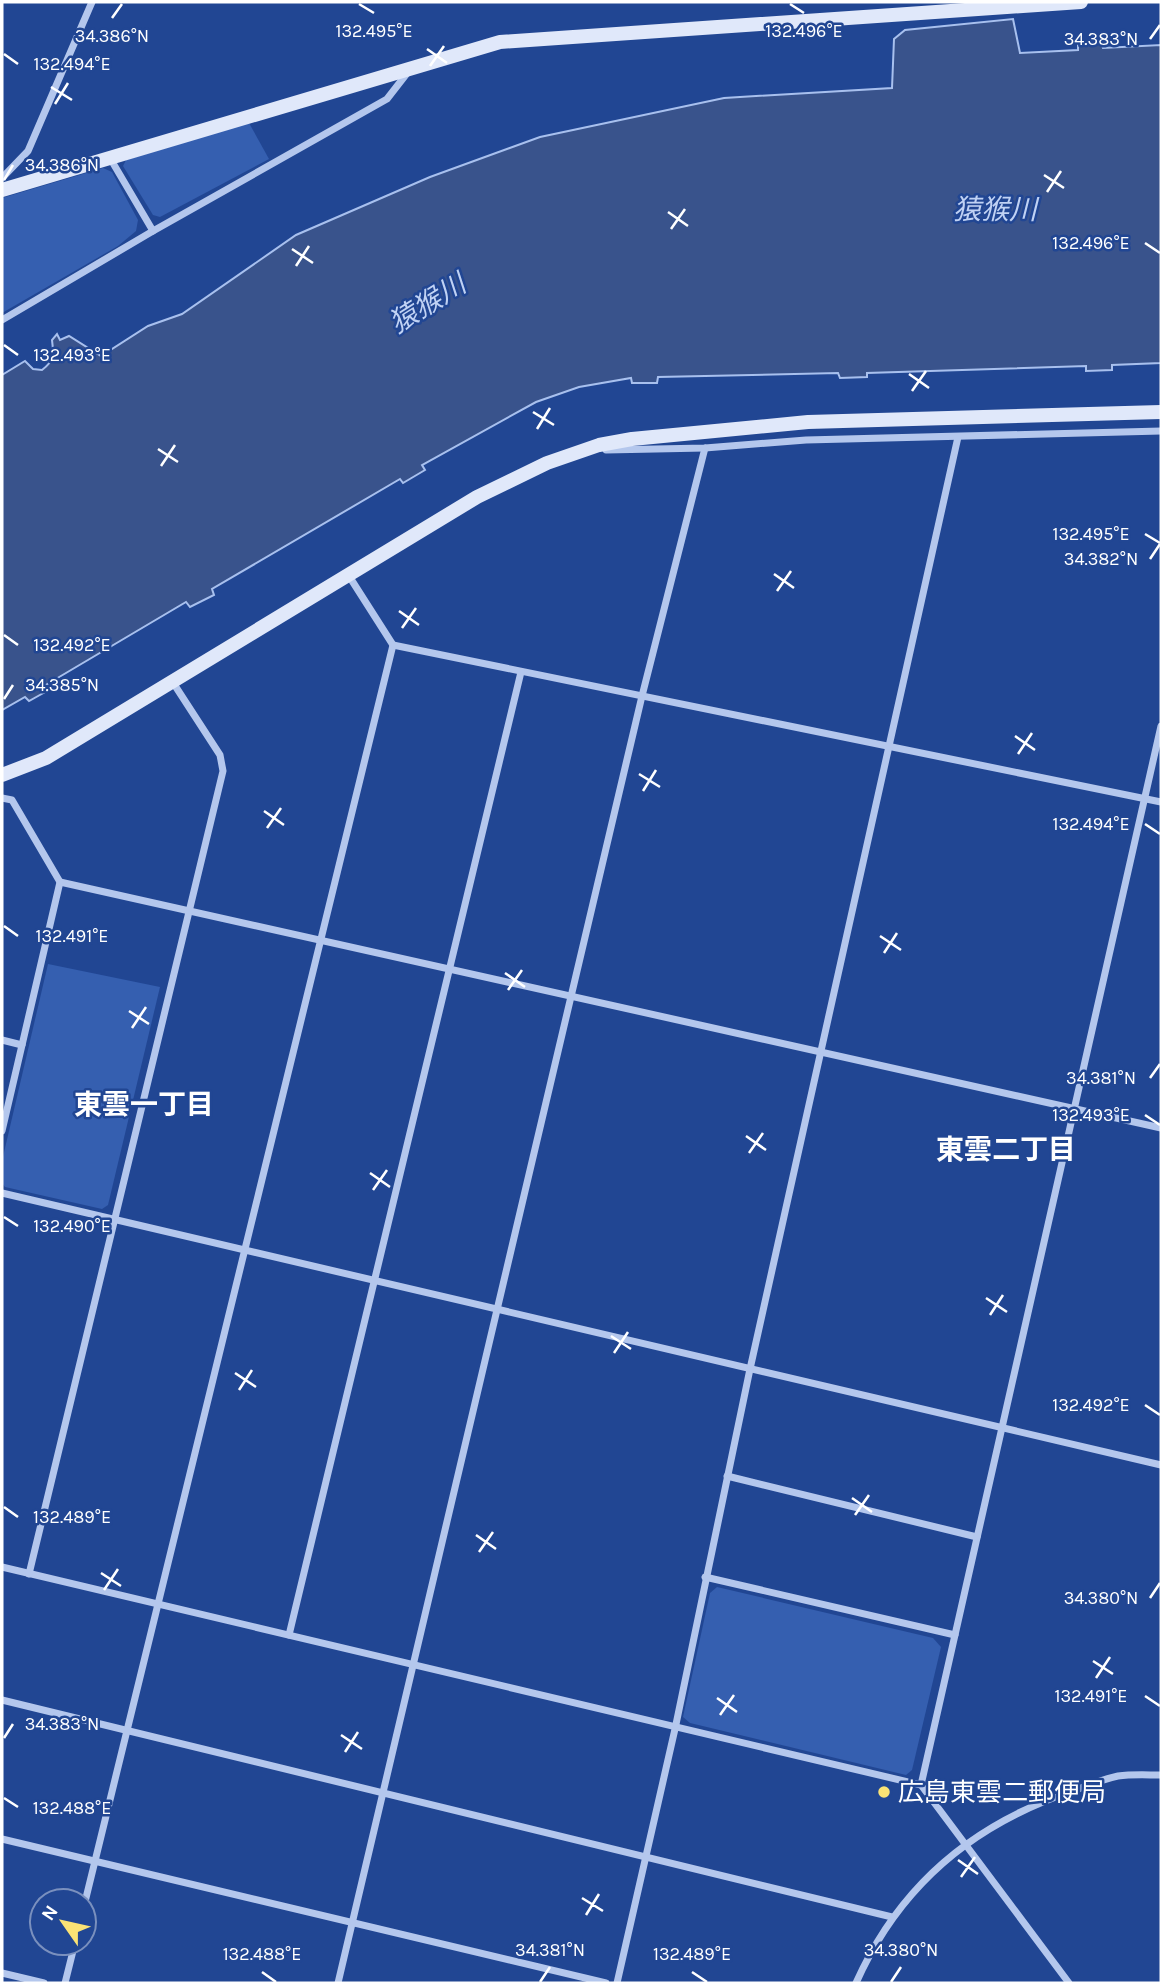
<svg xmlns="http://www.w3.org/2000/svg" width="1163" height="1985" font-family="Karla,'Noto Sans JP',sans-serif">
	<rect width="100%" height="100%" fill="#214693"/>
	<!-- green -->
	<g fill="#355fb0">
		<path d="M249 123 269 159 160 217 153 215 123 166 126 160Z"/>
		<path d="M103 168 112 172 138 220 136 231 118 246 2 313V198Z"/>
		<path d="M48 964 160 987 108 1205 102 1209 5 1187 2 1183V1161Z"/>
		<path d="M717 1587 933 1638 941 1647 912 1770 906 1775 690 1723 683 1717 710 1593Z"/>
	</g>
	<!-- water -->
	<path fill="#39538c" stroke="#a8c0ee" stroke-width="2" d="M1013 19 1020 53 1078 50V44L1101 42 1103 48 1161 45V363L1112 365V370L1086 371V366L867 373V377L840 378 838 373 658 377 657 383H632L631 378 579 387 536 402 422 465 425 470 403 483 400 479 212 589 214 595 190 607 186 602 44 686 47 691 29 701 25 697 2 710V375L25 361 33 369 42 370C54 361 54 355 52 340L57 334 60 340 69 336 101 356 148 326 182 314 296 235 430 177 540 137 724 98 892 88 894 39 905 30Z"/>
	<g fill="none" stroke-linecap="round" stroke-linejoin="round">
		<!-- street -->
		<g stroke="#b4c7ed" stroke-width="7">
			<path d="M110 158 153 231"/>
			<path d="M2 178 28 151 92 2"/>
			<path d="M2 320 153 231 387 99 408 72"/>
			<path d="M606 450 705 448 806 440 1161 431"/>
			<path d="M393 645 1161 802"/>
			<path d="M2 798 12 800 60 882 2 1131"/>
			<path d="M60 882 1161 1128"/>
			<path d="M2 1040 22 1045"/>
			<path d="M2 1193 1161 1465"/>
			<path d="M727 1476 977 1537"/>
			<path d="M2 1567 921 1785 1069 1983"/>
			<path d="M29 1574 223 771 220 755 172 681"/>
			<path d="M705 1577 955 1635"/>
			<path d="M289 1635 521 672"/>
			<path d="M2 1700 892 1917"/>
			<path d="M921 1785 1161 726"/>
			<path d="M2 1839 606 1983"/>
			<path d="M84 1906 393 645 349 576"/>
			<path d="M2 1973 44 1983"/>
			<path d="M65 1983 75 1943"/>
			<path d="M338 1983 642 696 705 448"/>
			<path d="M617 1983 675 1729 750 1369 958 437"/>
			<path d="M856 1983C899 1886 972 1824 1073 1791 1087 1786 1103 1779 1118 1776 1132 1774 1147 1775 1161 1775"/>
		</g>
		<!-- secondary -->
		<g stroke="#e0e8fa" stroke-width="14">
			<path d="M2 190 500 42 1081 2"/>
			<path d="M2 775 46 758 477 497 547 463 599 445 632 439 808 422 1161 412"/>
		</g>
	</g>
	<!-- ticks -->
	<path fill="none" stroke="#fff" stroke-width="2.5" d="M359 4 374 13M790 4 804 13M112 18 122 4M1150 39 1160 25M427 49 447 63M4 54 18 64M430 66 444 46M51 87 72 100M55 104 68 83M1044 175 1064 188M4 180 13 165M1047 192 1061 171M668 212 688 226M671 229 685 209M1145 243 1160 253M292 249 313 263M296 266 309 246M4 345 18 355M909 374 929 388M912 391 926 371M533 412 554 425M537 429 550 408M158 449 178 462M161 466 175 445M1145 534 1160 543M1150 559 1160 544M774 574 794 588M777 591 791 571M399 611 419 625M402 628 416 608M4 635 18 645M4 699 13 685M1015 736 1035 750M1018 754 1032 733M639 774 660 787M643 791 656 770M264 811 284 825M1145 824 1160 834M267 828 281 808M4 926 18 936M880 936 901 950M884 953 897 933M505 973 525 987M508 990 522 970M129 1011 149 1024M132 1028 146 1007M1150 1078 1160 1064M1145 1115 1160 1125M746 1136 766 1150M749 1153 763 1133M370 1173 390 1187M373 1190 387 1170M4 1217 18 1226M986 1298 1007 1312M990 1315 1003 1295M611 1336 631 1349M614 1353 628 1332M235 1373 256 1387M239 1390 252 1370M1145 1405 1160 1415M852 1498 872 1512M4 1507 18 1517M855 1515 869 1495M476 1535 496 1549M479 1552 493 1532M101 1573 121 1586M104 1590 118 1569M1150 1598 1160 1583M1093 1661 1113 1674M1096 1678 1110 1657M1145 1696 1160 1706M717 1698 737 1712M720 1715 734 1695M341 1735 362 1749M4 1738 13 1724M345 1752 358 1732M4 1798 18 1807M958 1860 978 1874M961 1877 975 1857M582 1898 603 1911M586 1915 599 1894M262 1972 276 1982M692 1972 707 1982M540 1982 550 1967M891 1982 901 1967"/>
	<!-- markers -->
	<circle fill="#fae375" stroke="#214693" stroke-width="2.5" cx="884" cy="1792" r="7"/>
	<g text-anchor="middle" stroke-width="5" stroke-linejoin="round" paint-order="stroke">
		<!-- poi labels -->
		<g font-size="26" fill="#fff" stroke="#214693" text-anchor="start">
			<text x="898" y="1801">広島東雲二郵便局</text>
		</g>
		<!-- water labels -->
		<g font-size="28" font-style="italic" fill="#c0d2f4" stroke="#214693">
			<text x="995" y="219">猿猴川</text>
			<text transform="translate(427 303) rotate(-32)" y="10">猿猴川</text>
		</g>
		<!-- neighbourhood labels -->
		<g font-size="28" font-weight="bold" fill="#fff" stroke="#214693">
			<text x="144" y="1114">東雲一丁目</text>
			<text x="1006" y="1159">東雲二丁目</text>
		</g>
	</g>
	<g font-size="18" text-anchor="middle" fill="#fff" stroke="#214693" stroke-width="5" stroke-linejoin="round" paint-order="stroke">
		<text x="374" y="37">132.495°E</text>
		<text x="804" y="37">132.496°E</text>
		<text x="112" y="42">34.386°N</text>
		<text x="1101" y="45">34.383°N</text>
		<text x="72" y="70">132.494°E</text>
		<text x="62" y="171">34.386°N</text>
		<text x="1091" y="249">132.496°E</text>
		<text x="72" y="361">132.493°E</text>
		<text x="1091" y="540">132.495°E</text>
		<text x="1101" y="565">34.382°N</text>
		<text x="72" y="651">132.492°E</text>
		<text x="62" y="691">34.385°N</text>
		<text x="1091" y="830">132.494°E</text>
		<text x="72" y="942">132.491°E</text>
		<text x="1101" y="1084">34.381°N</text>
		<text x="1091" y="1121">132.493°E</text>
		<text x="72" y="1232">132.490°E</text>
		<text x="1091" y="1411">132.492°E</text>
		<text x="72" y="1523">132.489°E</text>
		<text x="1101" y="1604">34.380°N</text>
		<text x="1091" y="1702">132.491°E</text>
		<text x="62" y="1730">34.383°N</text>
		<text x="72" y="1814">132.488°E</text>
		<text x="550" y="1956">34.381°N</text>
		<text x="901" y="1956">34.380°N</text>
		<text x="262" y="1960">132.488°E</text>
		<text x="692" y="1960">132.489°E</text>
	</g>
	<!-- border -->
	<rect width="1163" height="1985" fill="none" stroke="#ffffff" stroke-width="7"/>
	<!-- north arrow -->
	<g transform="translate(63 1922) rotate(304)"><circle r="33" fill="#214693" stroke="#7a90be" stroke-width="2"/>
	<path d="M0-5L12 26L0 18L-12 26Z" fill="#fae375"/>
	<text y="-10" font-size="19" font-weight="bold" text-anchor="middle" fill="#ffffff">N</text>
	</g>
</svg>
